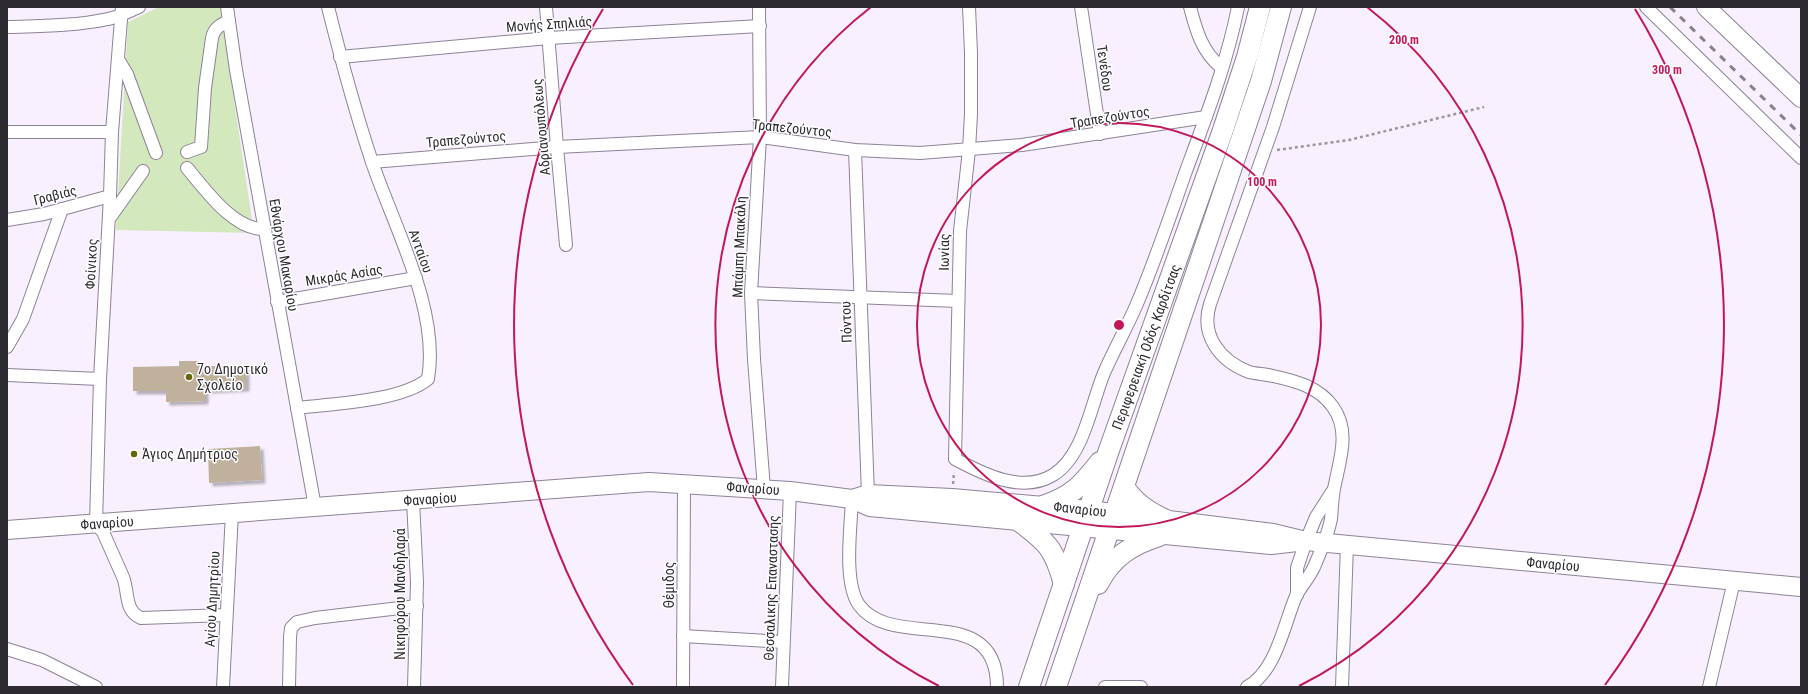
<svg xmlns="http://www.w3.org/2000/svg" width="1808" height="694" font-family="'Roboto Condensed',sans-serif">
	<defs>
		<filter id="shadow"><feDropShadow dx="3.5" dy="3.5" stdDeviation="1" flood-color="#0004"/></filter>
	</defs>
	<rect width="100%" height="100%" fill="#f8f0fe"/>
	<!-- green -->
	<path fill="#d3e8bd" d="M159 7H220L254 233 116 230 128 22Z"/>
	<!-- building -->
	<g fill="#bfb19b" filter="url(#shadow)">
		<path d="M179 361H198L197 366H246V388L205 390V401L166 402V391H133V367L179 366Z"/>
		<path d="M260 446 262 480 209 483 208 449Z"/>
	</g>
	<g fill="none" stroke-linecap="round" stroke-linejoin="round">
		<defs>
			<g id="street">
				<path d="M122 7 112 132 110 196 100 379 96 524 103 532 123 577C129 592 124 611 141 618L226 615"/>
				<path d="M227 7 236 70 315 507"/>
				<path d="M546 7 557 147 566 245"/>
				<path d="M759 7 760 137 751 293 754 359 764 489"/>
				<path d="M969 7 971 53V114L969 150 960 231 955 459C983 474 1022 494 1053 475 1084 456 1091 404 1104 373 1114 350 1126 329 1136 306 1155 262 1170 216 1186 171 1206 117 1227 63 1238 7"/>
				<path d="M1081 7 1100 134"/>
				<path d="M1190 7C1196 30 1202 52 1221 67"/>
				<path d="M1646 7 1801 158"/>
				<path d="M7 27C40 26 75 26 108 19 119 17 129 11 139 7"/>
				<path d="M340 57 549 38 760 26"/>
				<path d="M118 59 127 74 156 153"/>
				<path d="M7 132H112"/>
				<path d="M855 150 868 494"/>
				<path d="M187 152 201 147 205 88 212 38C214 28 220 25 229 21"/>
				<path d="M372 162 557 147 760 137 855 150 920 153 1022 145 1206 117"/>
				<path d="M187 168C205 189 234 231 265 229"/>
				<path d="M109 219 143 171"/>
				<path d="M7 220 44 214 110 196"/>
				<path d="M751 293 958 301"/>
				<path d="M277 302 416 278"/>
				<path d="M7 347 23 319 62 209"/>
				<path d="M7 375 100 379"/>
				<path d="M297 408C332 404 402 401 428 379 440 310 394 227 372 162 355 111 341 59 328 7"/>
				<path d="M852 499C851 526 843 582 859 605 893 652 997 600 997 687"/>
				<path d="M413 500 417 582 414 687"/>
				<path d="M1297 595V568L1306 541 1316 517 1332 492"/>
				<path d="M683 636 783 642"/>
				<path d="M7 649 42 660 96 687"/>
				<path d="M223 687 232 513"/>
				<path d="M289 687 290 637 291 628 297 622 315 618 417 606"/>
				<path d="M683 687 684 483"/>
				<path d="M782 687 790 491"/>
				<path d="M1105 687H1141"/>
				<path d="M1247 687C1276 672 1284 624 1296 596 1301 586 1309 578 1314 567 1320 553 1328 535 1331 519 1332 509 1332 499 1334 489 1339 462 1351 432 1333 407 1319 387 1296 381 1273 376 1265 374 1257 374 1249 372 1220 361 1200 335 1210 304L1273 127 1310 7"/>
				<path d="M1342 687 1347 545"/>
				<path d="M1709 687 1734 581"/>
			</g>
			<g id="secondary">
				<path d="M1706 7 1801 98"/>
				<path d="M852 499 868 494 952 498 1089 510 1273 533 1306 541 1801 587"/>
				<path d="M7 530 649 482 790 491 852 499 870 507 1271 545 1306 541"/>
			</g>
			<g id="primary">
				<path d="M1124 487C1135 503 1148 512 1166 520"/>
				<path d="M1043 506C1072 496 1081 486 1100 462"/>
				<path d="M1019 521C1048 543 1054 548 1064 584"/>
				<path d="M1098 584C1112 557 1131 545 1159 536"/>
				<path d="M1029 687 1109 450 1223 130 1247 57 1260 7"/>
				<path d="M1056 687 1261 81 1281 7"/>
			</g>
		</defs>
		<!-- street casing -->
		<use href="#street" stroke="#8d8297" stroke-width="14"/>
		<!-- secondary casing -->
		<use href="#secondary" stroke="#8d8297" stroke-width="20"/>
		<!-- primary casing -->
		<use href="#primary" stroke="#8d8297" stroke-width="22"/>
		<!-- path -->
		<g stroke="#9b95a0" stroke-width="2.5" stroke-dasharray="3 3" stroke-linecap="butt">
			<path d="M1277 150 1349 140 1484 107"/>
			<path d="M953 484 954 472"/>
		</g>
		<!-- street -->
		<use href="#street" stroke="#fff" stroke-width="12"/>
		<!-- secondary -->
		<use href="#secondary" stroke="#fff" stroke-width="18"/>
		<!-- primary -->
		<use href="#primary" stroke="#fff" stroke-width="20"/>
		<!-- rail -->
		<path stroke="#88828d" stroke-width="3" stroke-dasharray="7 7" stroke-linecap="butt" d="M1670 7 1801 135"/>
	</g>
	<!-- distance rings -->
	<g fill="none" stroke="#c2185b" stroke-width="2">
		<circle cx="1119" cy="325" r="202"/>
		<path d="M939 686A403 403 0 0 1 871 7M1367 7A403 403 0 0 1 1299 686"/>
		<path d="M633 685A605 605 0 0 1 603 9M1635 9A605 605 0 0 1 1605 685"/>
	</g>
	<!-- markers -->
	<g fill="#656804" stroke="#fff" stroke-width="1.5">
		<circle cx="189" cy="377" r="4"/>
		<circle cx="134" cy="454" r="4"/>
	</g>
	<g text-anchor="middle" stroke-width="3" stroke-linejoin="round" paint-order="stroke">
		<!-- street labels -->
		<g font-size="14" fill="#2e2a32" stroke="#fff">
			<text transform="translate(549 24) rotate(-4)" y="5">Μονής Σπηλιάς</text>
			<text transform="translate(1105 68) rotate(82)" y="5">Τενέδου</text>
			<text transform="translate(1110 117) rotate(-9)" y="5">Τραπεζούντος</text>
			<text transform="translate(541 127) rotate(-95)" y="5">Αδριανουπόλεως</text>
			<text transform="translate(792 128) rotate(6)" y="5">Τραπεζούντος</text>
			<text transform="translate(466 139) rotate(-5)" y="5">Τραπεζούντος</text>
			<text transform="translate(55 195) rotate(-14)" y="5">Γραβιάς</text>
			<text transform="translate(739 247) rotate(-88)" y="5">Μπάμπη Μπακάλη</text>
			<text transform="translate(421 251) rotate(70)" y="5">Ανταίου</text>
			<text transform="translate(944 252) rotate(-89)" y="5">Ιωνίας</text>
			<text transform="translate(284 255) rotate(80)" y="5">Εθνάρχου Μακαρίου</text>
			<text transform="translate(91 264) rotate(-87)" y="5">Φοίνικος</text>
			<text transform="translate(344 275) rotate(-9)" y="5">Μικράς Ασίας</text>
			<text transform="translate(846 322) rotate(-92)" y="5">Πόντου</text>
			<text transform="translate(1146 347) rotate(-70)" y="5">Περιφερειακή Οδός Καρδίτσας</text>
			<text transform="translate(753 488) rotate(4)" y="5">Φαναρίου</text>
			<text transform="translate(430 499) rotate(-4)" y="5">Φαναρίου</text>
			<text transform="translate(1080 509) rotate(6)" y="5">Φαναρίου</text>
			<text transform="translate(107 523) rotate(-4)" y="5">Φαναρίου</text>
			<text transform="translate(1553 564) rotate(5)" y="5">Φαναρίου</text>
			<text transform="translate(669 585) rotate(-90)" y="5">Θέμιδος</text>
			<text transform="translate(771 588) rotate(-88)" y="5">Θεσσαλικης Επαναστασης</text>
			<text transform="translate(400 594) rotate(-90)" y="5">Νικηφόρου Μανδηλαρά</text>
			<text transform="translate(212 599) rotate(-87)" y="5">Αγίου Δημητρίου</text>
		</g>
		<!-- poi labels -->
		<g font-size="14" fill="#2e2a32" stroke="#fff" text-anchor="start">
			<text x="197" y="374">7ο Δημοτικό<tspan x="197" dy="16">Σχολείο</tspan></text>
			<text x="142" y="459">Άγιος Δημήτριος</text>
		</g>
	</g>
	<circle cx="1119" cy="325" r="6" fill="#c2185b" stroke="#fff" stroke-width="2"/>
	<g font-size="12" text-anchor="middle" font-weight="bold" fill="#c2185b" stroke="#fff" stroke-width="3" stroke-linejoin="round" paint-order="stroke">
		<text x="1404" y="44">200 m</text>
		<text x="1667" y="74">300 m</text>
		<text x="1262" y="186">100 m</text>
	</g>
	<!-- border -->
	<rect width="1808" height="694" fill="none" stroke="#2e2a32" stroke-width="16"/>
</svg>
